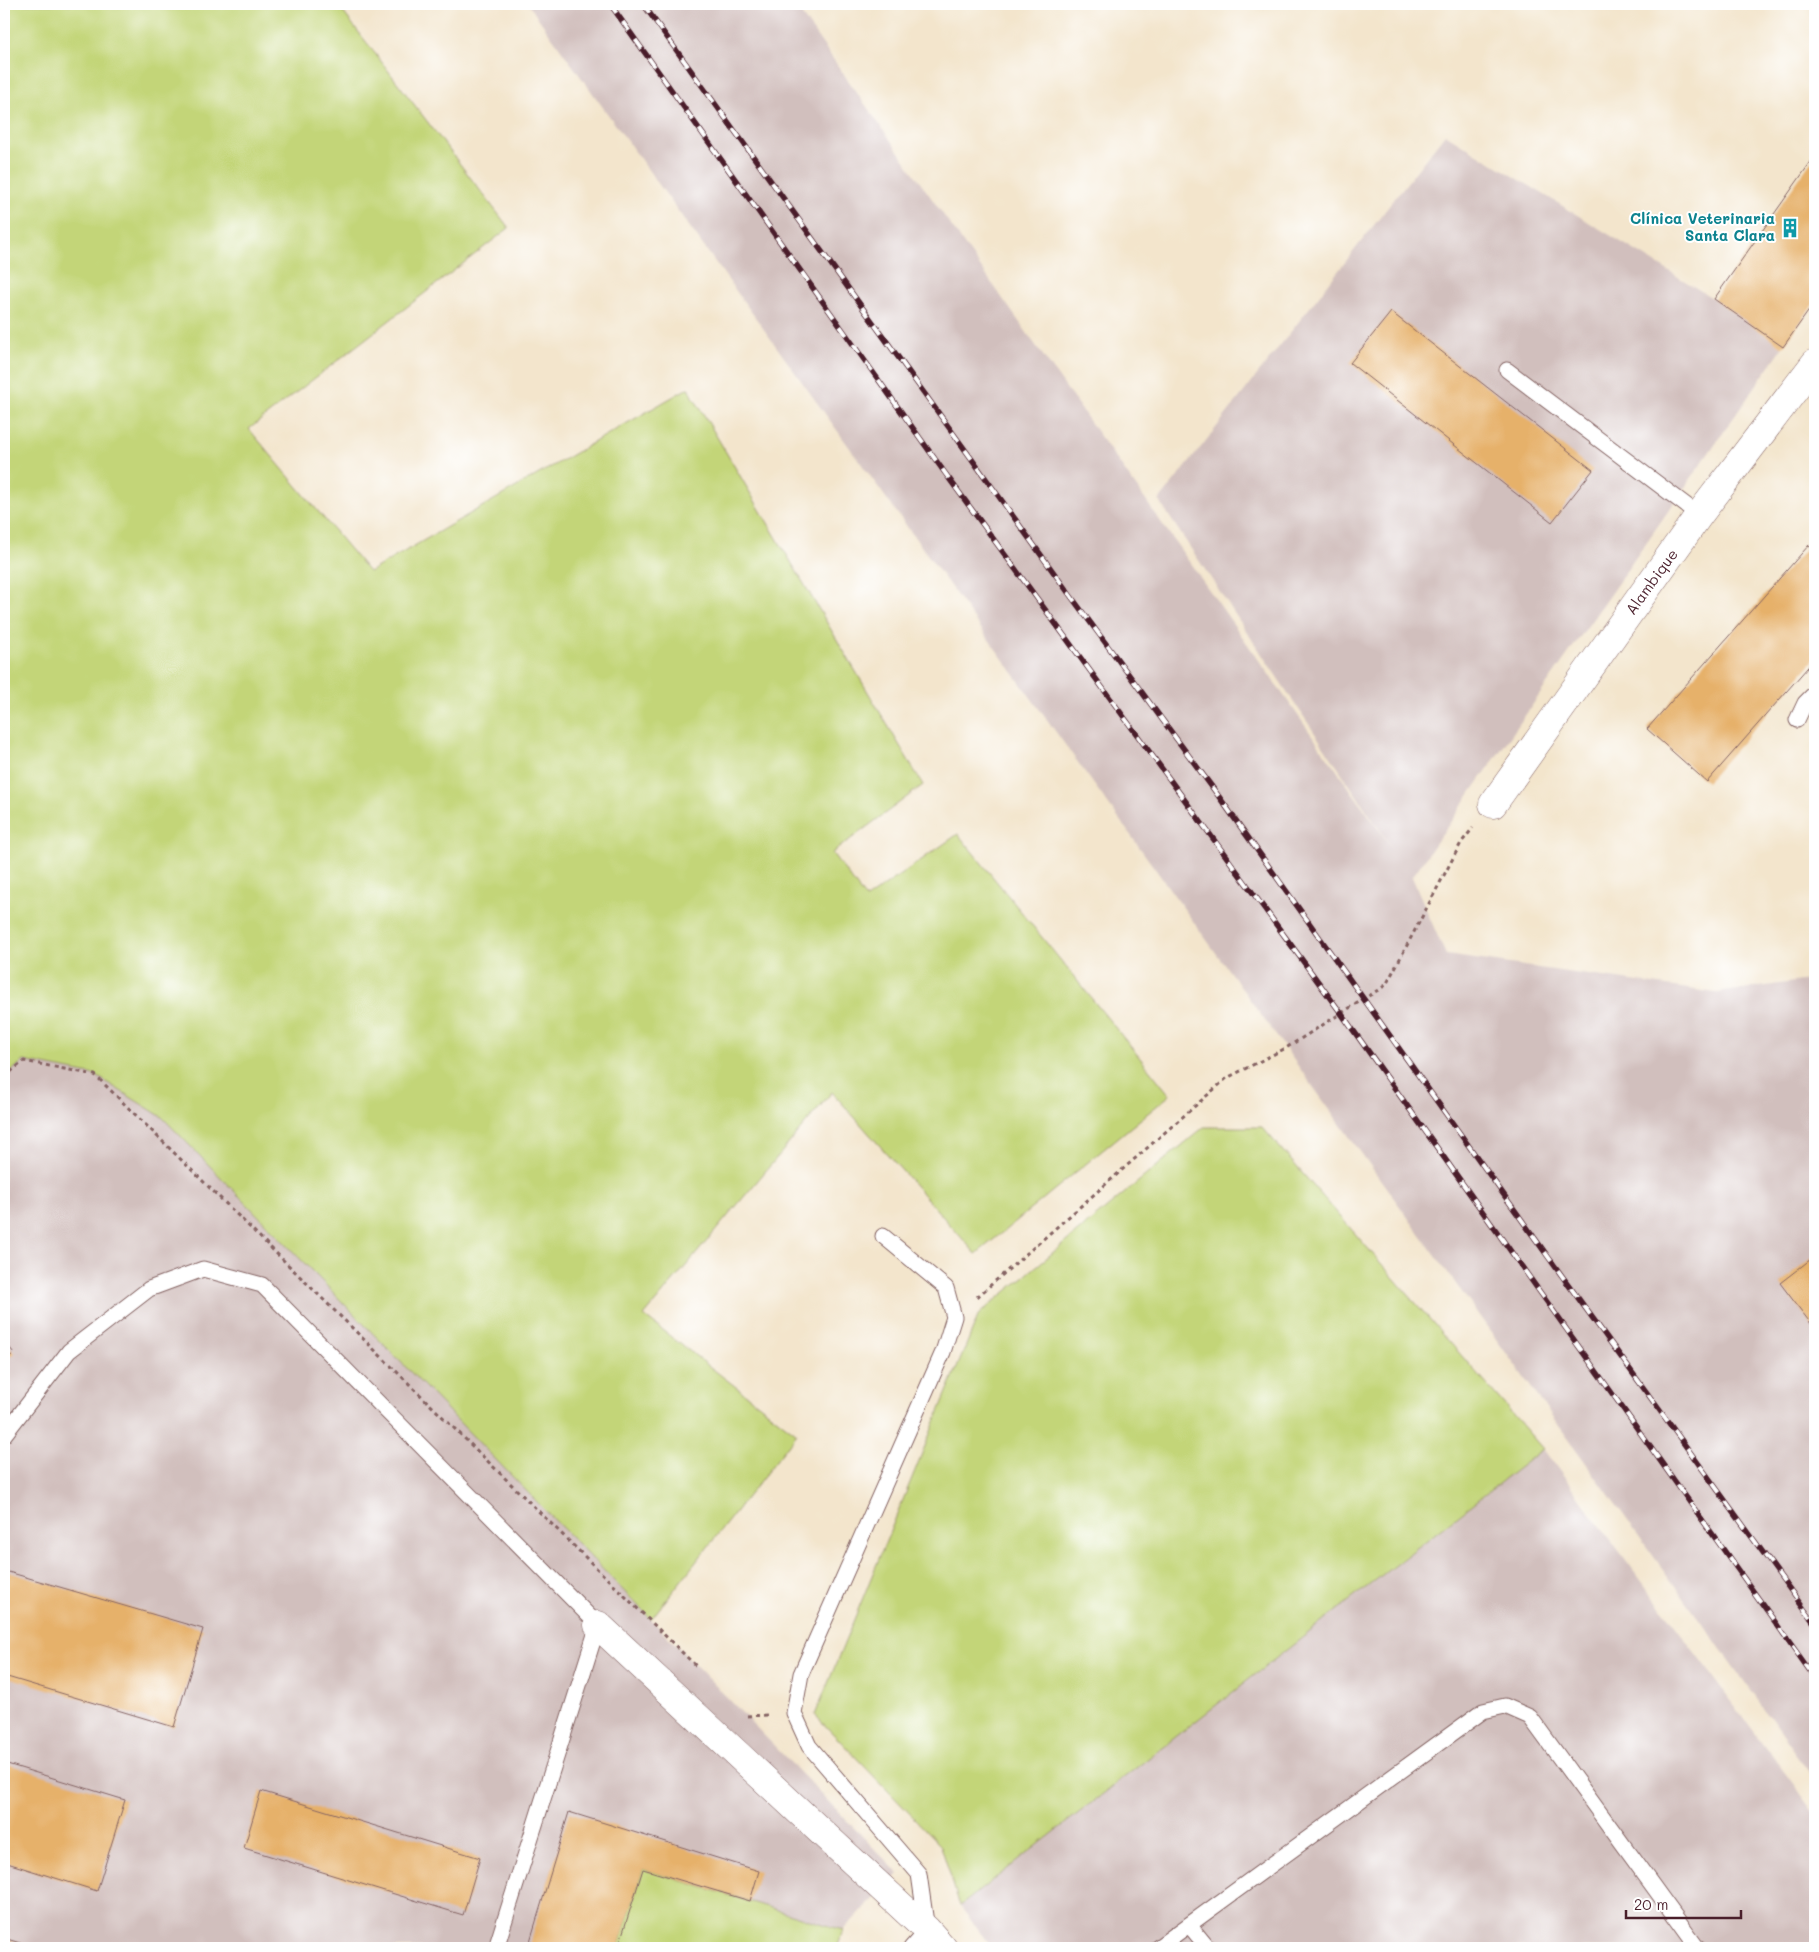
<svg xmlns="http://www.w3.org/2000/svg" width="1819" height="1952" font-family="Mali,sans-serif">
	<rect width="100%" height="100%" fill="#fff"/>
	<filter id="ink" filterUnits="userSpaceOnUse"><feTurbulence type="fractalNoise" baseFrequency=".02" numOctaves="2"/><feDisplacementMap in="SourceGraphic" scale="10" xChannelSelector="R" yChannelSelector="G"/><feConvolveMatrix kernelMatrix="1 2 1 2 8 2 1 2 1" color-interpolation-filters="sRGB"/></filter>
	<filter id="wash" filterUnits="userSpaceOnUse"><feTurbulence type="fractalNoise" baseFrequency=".0096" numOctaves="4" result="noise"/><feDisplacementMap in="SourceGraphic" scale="20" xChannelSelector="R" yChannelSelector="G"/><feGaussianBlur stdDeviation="1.12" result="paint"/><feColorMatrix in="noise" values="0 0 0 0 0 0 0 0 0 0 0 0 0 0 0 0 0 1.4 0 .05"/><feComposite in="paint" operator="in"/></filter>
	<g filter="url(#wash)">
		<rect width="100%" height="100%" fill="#f3e5cc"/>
		<!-- industrial -->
		<g fill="#d1bfbd">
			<path d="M528 4H794L1394 851 1159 501 1445 134 1714 299 1783 347 1412 877 1446 955 1717 993 1815 979V1779Z"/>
			<path d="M24 1061 95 1075 162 1117 899 1874 843 1930 837 1948H4V1077Z"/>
			<path d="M1543 1449 1815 1813V1948H992L960 1906Z"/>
		</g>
		<!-- green -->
		<g fill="#c3d578" stroke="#867a52">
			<path d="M4 4H337L509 228 249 429 369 572 688 388 923 785 832 853 866 899 958 834 1170 1095 976 1254 832 1092 644 1316 797 1434 651 1619 162 1117 95 1075 24 1061 4 1077Z"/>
			<path d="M1204 1127H1262L1543 1449 960 1906 941 1846 815 1715 979 1314Z"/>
			<path d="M643 1869 843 1930 837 1948H618Z"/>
		</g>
		<g id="blocks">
			<!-- building -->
			<g fill="#e6b16a">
				<path d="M1815 156V302L1783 347 1714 299Z"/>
				<path d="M1391 312 1593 470 1552 522 1350 363Z"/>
				<path d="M1809 545 1815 550V659L1707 782 1647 729Z"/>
				<path d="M1815 1256V1329L1780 1283Z"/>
				<path d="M4 1341 14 1353 4 1362Z"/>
				<path d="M5 1571 203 1629 174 1727 4 1676Z"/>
				<path d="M4 1763 125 1800 97 1891 4 1862Z"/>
				<path d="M261 1791 480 1858 463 1915 244 1848Z"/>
				<path d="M569 1812 759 1871 750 1901 643 1869 618 1948H528Z"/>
				<path d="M4 1938 36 1948H4Z"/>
			</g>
		</g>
	</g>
	<g filter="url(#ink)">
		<use href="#blocks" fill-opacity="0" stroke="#856463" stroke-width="1"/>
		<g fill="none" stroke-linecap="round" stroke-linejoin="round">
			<defs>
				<g id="service">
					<path d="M1507 370 1699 515"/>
					<path d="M1797 720 1805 703 1815 693"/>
					<path d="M883 1236 946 1288 954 1317 943 1352 801 1674 794 1713 809 1746 919 1874 927 1930 911 1948"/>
					<path d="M4 1435 69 1351 149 1289 203 1269 262 1285 598 1625 496 1948"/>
					<path d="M1189 1925 1208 1948"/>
					<path d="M1157 1948 1483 1711 1505 1706 1530 1717 1698 1948"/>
				</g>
				<g id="minor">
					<path d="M1493 804 1699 515 1815 363"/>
					<path d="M598 1625 927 1930 943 1948"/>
				</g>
			</defs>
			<!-- service casing -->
			<use href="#service" stroke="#856463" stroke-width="17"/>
			<!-- minor casing -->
			<use href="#minor" stroke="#856463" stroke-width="29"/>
			<!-- path -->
			<g stroke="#856463" stroke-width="3" stroke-dasharray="4 4" stroke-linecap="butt">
				<path d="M4 1077 24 1061 95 1075 698 1668"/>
				<path d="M977 1297 1227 1078 1286 1048 1386 985 1461 843 1473 828"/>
				<path d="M747 1716 768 1715"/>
			</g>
			<!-- service -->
			<use href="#service" stroke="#fff" stroke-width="15"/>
			<!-- minor -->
			<use href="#minor" stroke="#fff" stroke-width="28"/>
			<defs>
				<g id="rail">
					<path d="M610 4 945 473 1341 1013 1815 1678"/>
					<path d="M643 4 1070 595 1212 787 1549 1258 1815 1624"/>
				</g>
			</defs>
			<!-- rail casing -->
			<use href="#rail" stroke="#4a1f2b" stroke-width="5.5"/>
			<!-- rail -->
			<use href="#rail" stroke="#fff" stroke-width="4" stroke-dasharray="11" stroke-linecap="butt"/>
		</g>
	</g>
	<!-- icons -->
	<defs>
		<symbol id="building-bare" viewBox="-9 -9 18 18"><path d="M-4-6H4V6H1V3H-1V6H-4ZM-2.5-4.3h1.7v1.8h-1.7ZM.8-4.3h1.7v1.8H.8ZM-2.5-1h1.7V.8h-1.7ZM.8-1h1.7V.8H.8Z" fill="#0f9aa8" stroke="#fff" stroke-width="2.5" paint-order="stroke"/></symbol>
	</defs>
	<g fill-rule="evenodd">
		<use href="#building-bare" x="1776" y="214" width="28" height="28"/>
	</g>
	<g text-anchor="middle" stroke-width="4" stroke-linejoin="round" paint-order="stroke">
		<!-- culture labels -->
		<g font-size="15" font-weight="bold" fill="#0d838f" stroke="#fff" text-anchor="end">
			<text x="1775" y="224">Clínica Veterinaria<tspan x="1775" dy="17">Santa Clara</tspan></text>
		</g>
		<!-- street labels -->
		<g font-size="15" fill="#4a1f2b" stroke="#fff">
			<text transform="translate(1652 582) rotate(-54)" y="5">Alambique</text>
		</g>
	</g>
	<!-- margin -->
	<rect width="1819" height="1952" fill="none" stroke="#fff" stroke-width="20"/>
	<!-- scale -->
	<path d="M1626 1910v8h115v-8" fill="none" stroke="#4a1f2b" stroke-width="2.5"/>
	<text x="1634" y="1910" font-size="15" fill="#4a1f2b" stroke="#ffffff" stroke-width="4" paint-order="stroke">20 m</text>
</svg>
